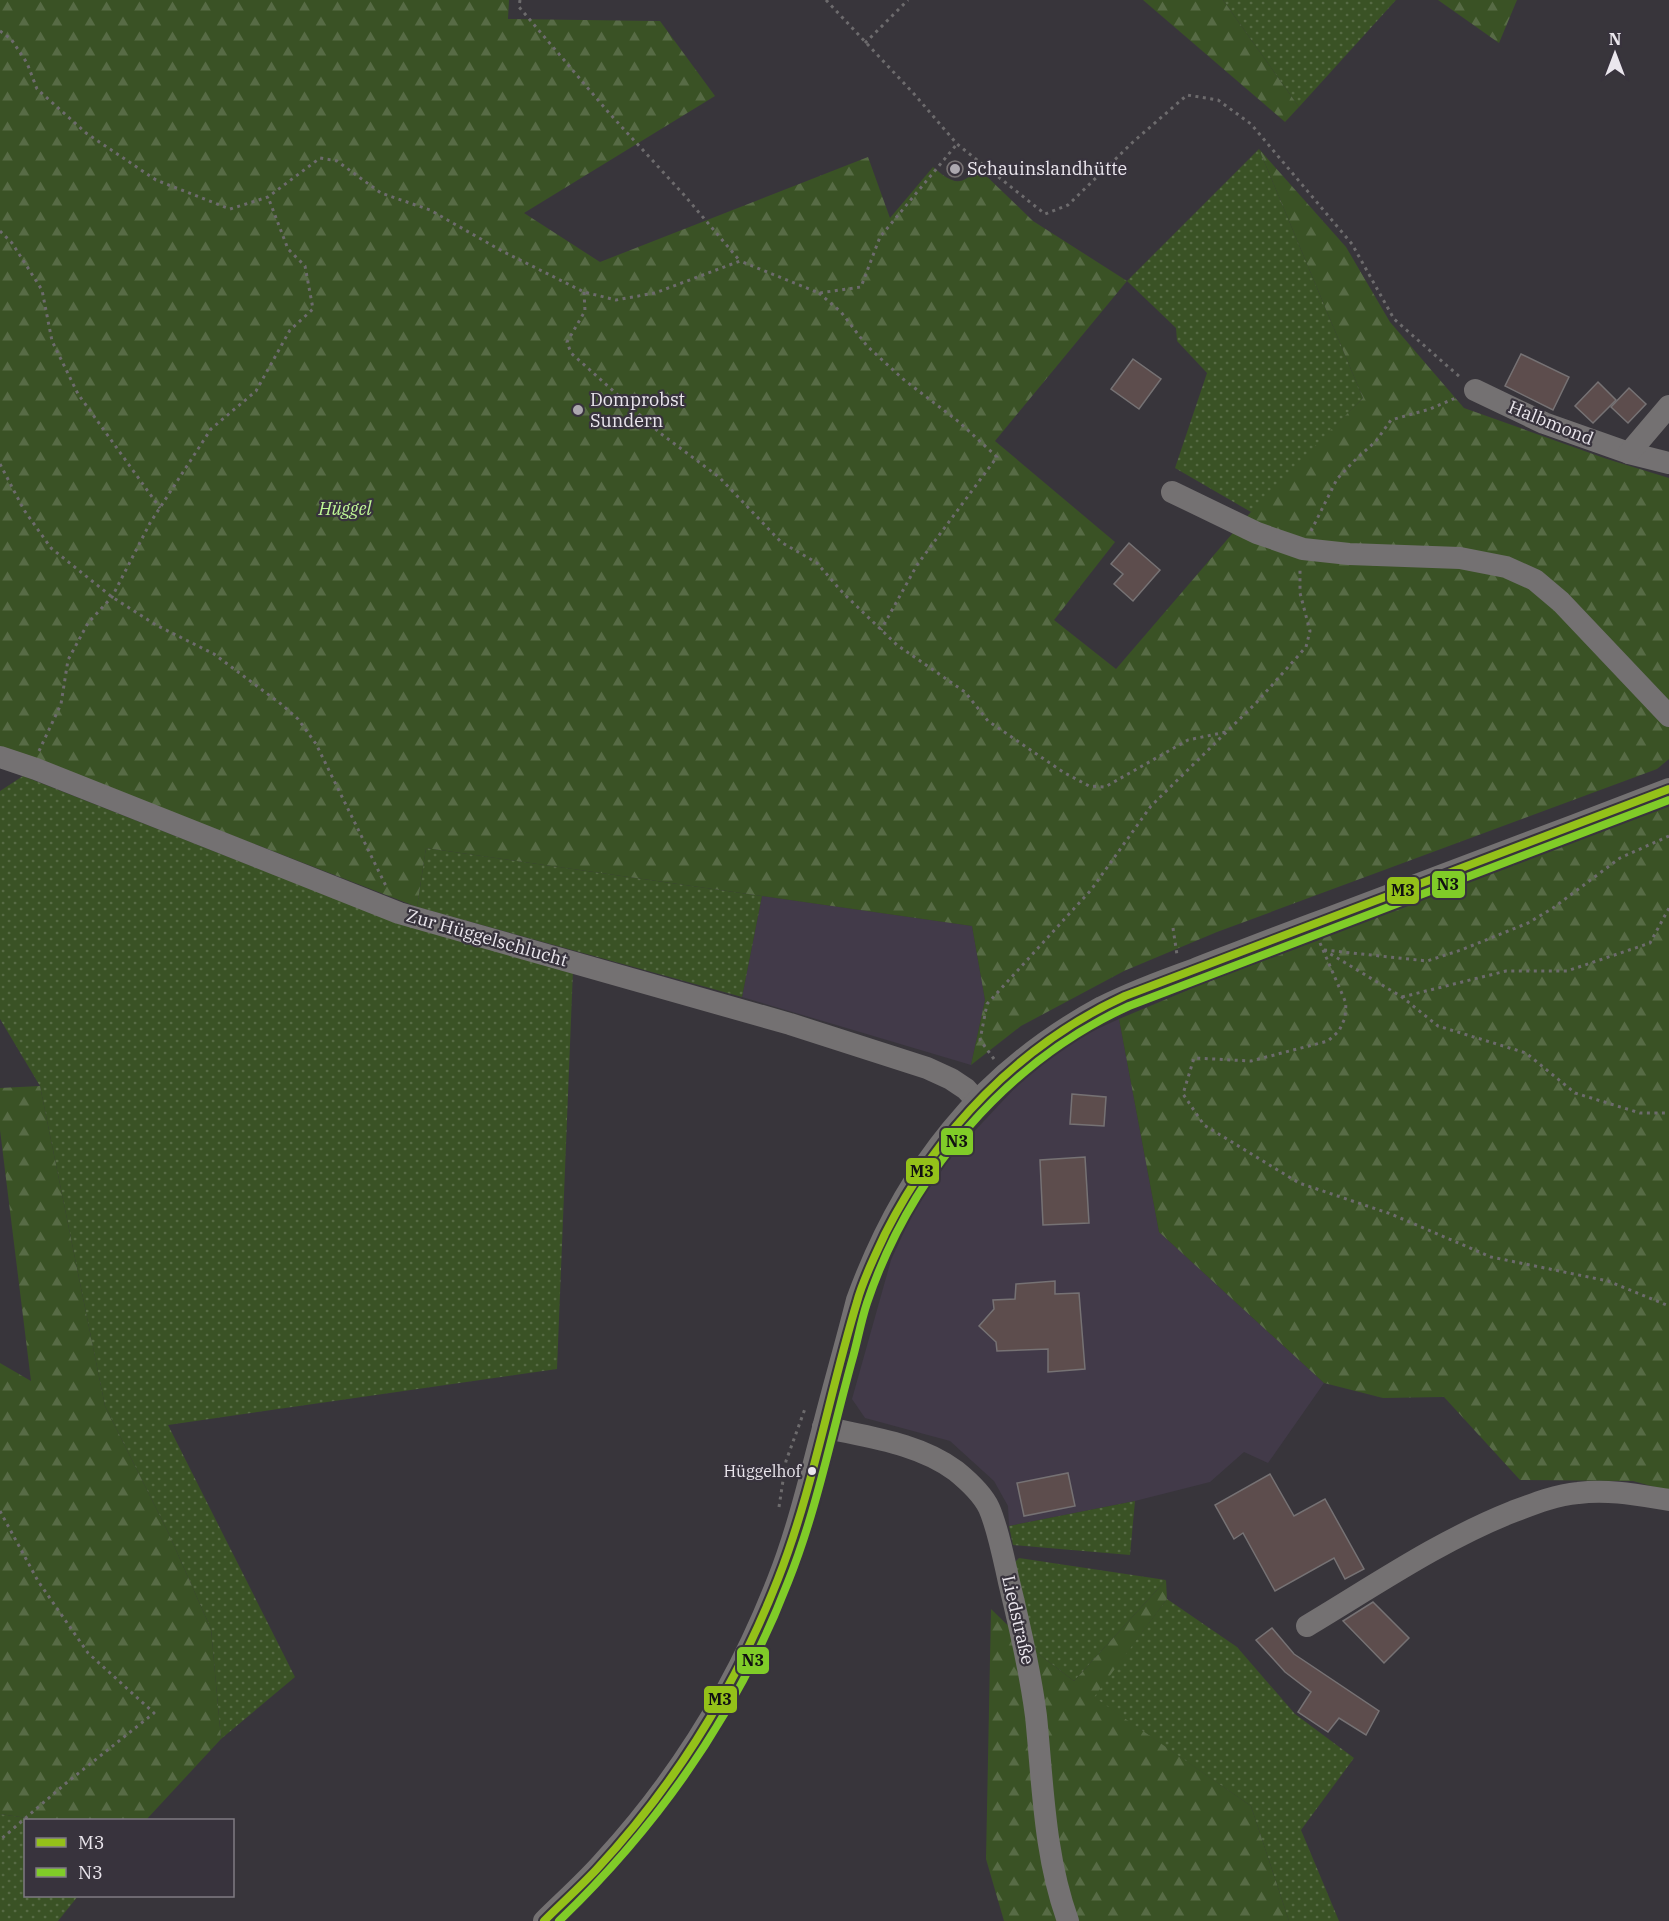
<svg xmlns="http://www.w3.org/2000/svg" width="1669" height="1921" font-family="'IBM Plex Serif',serif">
	<defs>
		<pattern id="grass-dots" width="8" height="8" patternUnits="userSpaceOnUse" patternTransform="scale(1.5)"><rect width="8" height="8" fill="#3a5225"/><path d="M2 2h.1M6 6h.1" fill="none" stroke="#576b45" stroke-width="1.8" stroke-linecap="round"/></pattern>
		<pattern id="forest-firs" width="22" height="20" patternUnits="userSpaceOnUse" patternTransform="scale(1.5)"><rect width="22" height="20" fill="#3a5225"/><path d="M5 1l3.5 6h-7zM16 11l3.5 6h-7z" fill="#576b45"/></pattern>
	</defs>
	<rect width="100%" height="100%" fill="#38353b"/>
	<!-- built -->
	<g fill="#423a49">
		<path d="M762 896 972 926 985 1000 971 1065 742 997Z"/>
		<path d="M1119 1019 1159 1232 1324 1383 1268 1463 1244 1452 1210 1482 1135 1501 1009 1526 1008 1506 994 1481 950 1441 865 1418 852 1399 891 1260 918 1201 953 1154 1013 1090 1062 1045Z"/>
	</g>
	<!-- grass -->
	<g fill="url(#grass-dots)">
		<path d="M1223 0H1396L1299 107Z"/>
		<path d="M1259 149 1363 398 1251 512 1175 468 1207 373 1177 341 1176 328 1127 281Z"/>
		<path d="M23 776 384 918 573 970 557 1369 168 1425 295 1677 221 1739 211 1629 168 1532 105 1406 40 1086 0 1019V791Z"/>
		<path d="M426 848 762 896 742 997 417 907Z"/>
		<path d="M1135 1501 1130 1555 1013 1545 1009 1526Z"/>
		<path d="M1019 1558 1166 1580 1074 1681 1032 1649 1013 1564Z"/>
		<path d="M1167 1599 1237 1647 1295 1714 1354 1758 1301 1830 1339 1921H1289L1251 1806 1093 1697Z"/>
		<path d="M0 1814 27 1818 33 1820H26V1896H78L58 1921H0Z"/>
	</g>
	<!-- forest -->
	<g fill="url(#forest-firs)">
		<path d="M0 0H509L508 19 660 21 715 96 524 213 600 262 868 157 890 218 933 167C951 182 960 189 978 168L1033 221 1127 281 995 441 1115 542 1054 620 1116 669 1262 499 1363 398 1259 149 1346 247 1390 322 1464 408 1607 459 1669 478V759L1657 769 1217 932 1124 971 1021 1026 971 1065 985 1000 972 926 426 848 417 907 22 754 0 766Z"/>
		<path d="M1143 0H1223L1299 107 1285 122Z"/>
		<path d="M1438 0H1517L1499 43Z"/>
		<path d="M1669 802V1491L1633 1481 1520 1480 1444 1397 1383 1398 1324 1383 1159 1232 1119 1019 1376 911Z"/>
		<path d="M40 1086 105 1406 168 1532 211 1629 221 1739 146 1820H33L27 1818 0 1814V1363L31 1381 0 1130V1088Z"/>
		<path d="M1166 1580 1167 1599 1094 1697 1251 1806 1289 1921H1004L986 1859 991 1609 1032 1649 1074 1681Z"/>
	</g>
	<!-- building -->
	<g fill="#5d4d4d" stroke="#767274" stroke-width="1.5">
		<circle cx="955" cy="169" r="8"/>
		<path d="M1521 354 1569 377 1553 410 1505 386Z"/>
		<path d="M1133 359 1161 379 1139 409 1111 389Z"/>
		<path d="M1598 382 1616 400 1593 423 1575 406Z"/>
		<path d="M1629 388 1646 404 1628 423 1611 407Z"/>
		<path d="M1129 543 1160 570 1133 601 1114 584 1123 574 1111 564Z"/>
		<path d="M1072 1094 1106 1097 1104 1126 1070 1124Z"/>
		<path d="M1085 1157 1089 1223 1043 1225 1040 1160Z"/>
		<path d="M1055 1281V1294L1079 1293 1085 1369 1048 1372V1349L997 1351 996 1342 979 1326 994 1309 993 1300 1015 1299 1016 1284Z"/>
		<path d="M1068 1473 1075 1506 1024 1516 1017 1483Z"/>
		<path d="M1270 1474 1294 1516 1325 1499 1364 1569 1345 1579 1334 1558 1275 1591 1243 1533 1234 1539 1215 1505Z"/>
		<path d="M1373 1602 1409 1638 1384 1663 1343 1621Z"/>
		<path d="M1272 1628 1294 1654 1379 1711 1366 1735 1339 1718 1328 1732 1298 1712 1311 1692 1285 1672 1256 1640Z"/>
	</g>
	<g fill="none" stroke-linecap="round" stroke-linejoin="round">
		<!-- path -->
		<g stroke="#6d6b6d" stroke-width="3" stroke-dasharray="3 4.5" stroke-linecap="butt">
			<path d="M520 0 519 7 609 113 685 196 740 261"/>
			<path d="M826 0 915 95 957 144 1045 214 1068 205 1133 142 1187 95 1218 100 1251 124 1352 244 1394 319 1461 378"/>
			<path d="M0 31 11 39 27 63 37 89 86 133 156 180 230 209 268 197 320 158 337 161 381 193 430 210 502 251 584 292 616 300 655 293 740 261 819 293 861 287 880 237 957 144"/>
			<path d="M865 43 908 0"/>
			<path d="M0 231 12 243 42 290 52 341 78 394 160 508"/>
			<path d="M584 292 585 311 567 342 571 353 660 433 719 477 781 542 817 563 843 593 897 645 965 692 988 721 1063 772 1089 786 1105 787 1188 740 1226 732"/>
			<path d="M819 293 841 312 867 346 903 379 959 422 997 457 917 565 881 630"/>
			<path d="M0 464 24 510 51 548 112 597 156 625 214 654 281 704 298 719 316 744 386 886"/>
			<path d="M1311 531 1337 479 1354 461 1376 441 1391 420 1430 409 1458 397"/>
			<path d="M39 751 61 704 68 660 88 623 112 597 150 523 211 429 256 391 290 330 313 309 305 266 288 249 268 197"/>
			<path d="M1173 928 1177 955"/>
			<path d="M1320 943 1346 1003 1345 1018 1339 1031 1328 1041 1251 1061 1194 1058 1183 1094 1204 1125 1299 1183 1391 1214 1491 1257 1608 1281 1669 1306"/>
			<path d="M1324 950 1402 997 1438 1026 1526 1053 1575 1093 1640 1113H1669"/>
			<path d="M1324 950 1427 961 1461 950 1528 923 1553 908 1620 858 1669 836"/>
			<path d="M1402 997 1506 971H1567L1650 943 1669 908"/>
			<path d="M994 1059 980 1040 987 1004 1091 890 1151 806 1256 703 1306 647 1310 631 1300 593V568"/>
			<path d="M779 1507 786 1461 806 1406"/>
			<path d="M0 1511 38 1581 88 1653 154 1713 65 1784 0 1840"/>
		</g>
		<!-- minor -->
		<g stroke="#747172" stroke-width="22">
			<path d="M1475 390 1544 423 1629 453 1669 463"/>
			<path d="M1629 453 1669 406"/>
			<path d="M1172 492 1257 533 1303 549 1349 554 1460 558 1506 567 1535 580 1561 602 1669 716"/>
			<path d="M0 757 36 769 399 913 790 1024 927 1068 951 1079 966 1089 977 1101"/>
			<path d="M823 1427C867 1437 919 1443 956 1471 967 1480 983 1495 989 1508 998 1528 1004 1560 1009 1582 1020 1627 1030 1670 1036 1716 1043 1785 1044 1855 1068 1921"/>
			<path d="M1307 1626C1374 1586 1439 1541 1512 1512 1533 1504 1555 1495 1578 1493 1609 1489 1638 1495 1669 1500"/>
			<path d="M544 1921C564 1901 586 1882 605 1860 680 1778 738 1683 778 1580 797 1532 809 1481 822 1432 833 1388 846 1344 857 1300 904 1171 980 1073 1102 1007 1132 992 1164 980 1195 969 1239 952 1282 935 1326 919 1441 876 1555 833 1669 789"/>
		</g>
		<defs>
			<path id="bus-1" d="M544 1921C561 1904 580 1887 596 1870 675 1785 736 1686 778 1579 813 1490 829 1394 857 1302 863 1279 875 1256 885 1234 937 1131 1019 1045 1125 996L1669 789"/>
			<path id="bus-2" d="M559 1921C659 1825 738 1712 788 1582 817 1510 832 1432 853 1357 858 1339 861 1321 867 1303 910 1175 1006 1062 1129 1006L1669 800"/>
		</defs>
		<!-- bus-1 casing -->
		<use href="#bus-1" stroke="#38333d" stroke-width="12"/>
		<!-- bus-2 casing -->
		<use href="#bus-2" stroke="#38333d" stroke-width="12"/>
		<!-- bus-1 -->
		<use href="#bus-1" stroke="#94c119" stroke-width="8"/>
		<!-- bus-2 -->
		<use href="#bus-2" stroke="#80cc28" stroke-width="8"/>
	</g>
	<!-- markers -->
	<g fill="#aca8af" stroke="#38333d" stroke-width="2">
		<circle cx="955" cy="169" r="6"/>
		<circle cx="578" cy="410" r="6"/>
	</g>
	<circle fill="#eae6ed" stroke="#38333d" stroke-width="2" cx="812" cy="1471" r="5"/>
	<g text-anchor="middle" stroke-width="4.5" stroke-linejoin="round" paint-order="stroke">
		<!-- bus labels -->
		<g font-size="16" fill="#eae6ed" stroke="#38333d" text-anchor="end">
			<text x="801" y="1477">Hüggelhof</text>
		</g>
		<!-- poi labels -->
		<g font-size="18" fill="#eae6ed" stroke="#38333d" text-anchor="start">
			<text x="967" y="175">Schauinslandhütte</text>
			<text x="590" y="406">Domprobst<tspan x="590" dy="21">Sundern</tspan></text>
		</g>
		<!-- street labels -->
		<g font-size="18" fill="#eae6ed" stroke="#38333d">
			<text transform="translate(1551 423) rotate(22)" y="6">Halbmond</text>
			<text transform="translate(487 938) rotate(16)" y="6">Zur Hüggelschlucht</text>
			<text transform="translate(1018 1620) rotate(77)" y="6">Liedstraße</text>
		</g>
		<!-- park labels -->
		<g font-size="18" font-style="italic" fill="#bff796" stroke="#38333d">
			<text x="345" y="515">Hüggel</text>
		</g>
	</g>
	<g stroke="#38333d" stroke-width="2">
		<rect x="1431" y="870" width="35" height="29" rx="6" fill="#80cc28"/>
		<rect x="1386" y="876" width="34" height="29" rx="6" fill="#94c119"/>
		<rect x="940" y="1127" width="34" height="29" rx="6" fill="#80cc28"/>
		<rect x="905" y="1157" width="35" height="28" rx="6" fill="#94c119"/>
		<rect x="736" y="1646" width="34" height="29" rx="6" fill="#80cc28"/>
		<rect x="703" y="1685" width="35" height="29" rx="6" fill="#94c119"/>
	</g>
	<g font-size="16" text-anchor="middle" font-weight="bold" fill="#111">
		<text x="1448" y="890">N3</text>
		<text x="1403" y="896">M3</text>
		<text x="957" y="1147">N3</text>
		<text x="922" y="1177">M3</text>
		<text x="753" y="1666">N3</text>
		<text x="720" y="1705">M3</text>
	</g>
	<!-- legend -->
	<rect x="24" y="1819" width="210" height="78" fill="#38333d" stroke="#7f7b83" stroke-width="1.5"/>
	<rect x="36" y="1838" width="30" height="9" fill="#94c119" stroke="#7f7b83" stroke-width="1.5"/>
	<text x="78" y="1849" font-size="18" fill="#eae6ed">M3</text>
	<rect x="36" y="1868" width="30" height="9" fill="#80cc28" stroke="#7f7b83" stroke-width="1.5"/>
	<text x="78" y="1879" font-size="18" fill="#eae6ed">N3</text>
	<!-- north arrow -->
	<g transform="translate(1615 54)" stroke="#38333d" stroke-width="4.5" paint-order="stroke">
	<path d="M0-4.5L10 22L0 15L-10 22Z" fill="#eae6ed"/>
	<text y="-9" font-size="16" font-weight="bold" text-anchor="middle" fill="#eae6ed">N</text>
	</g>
</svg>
